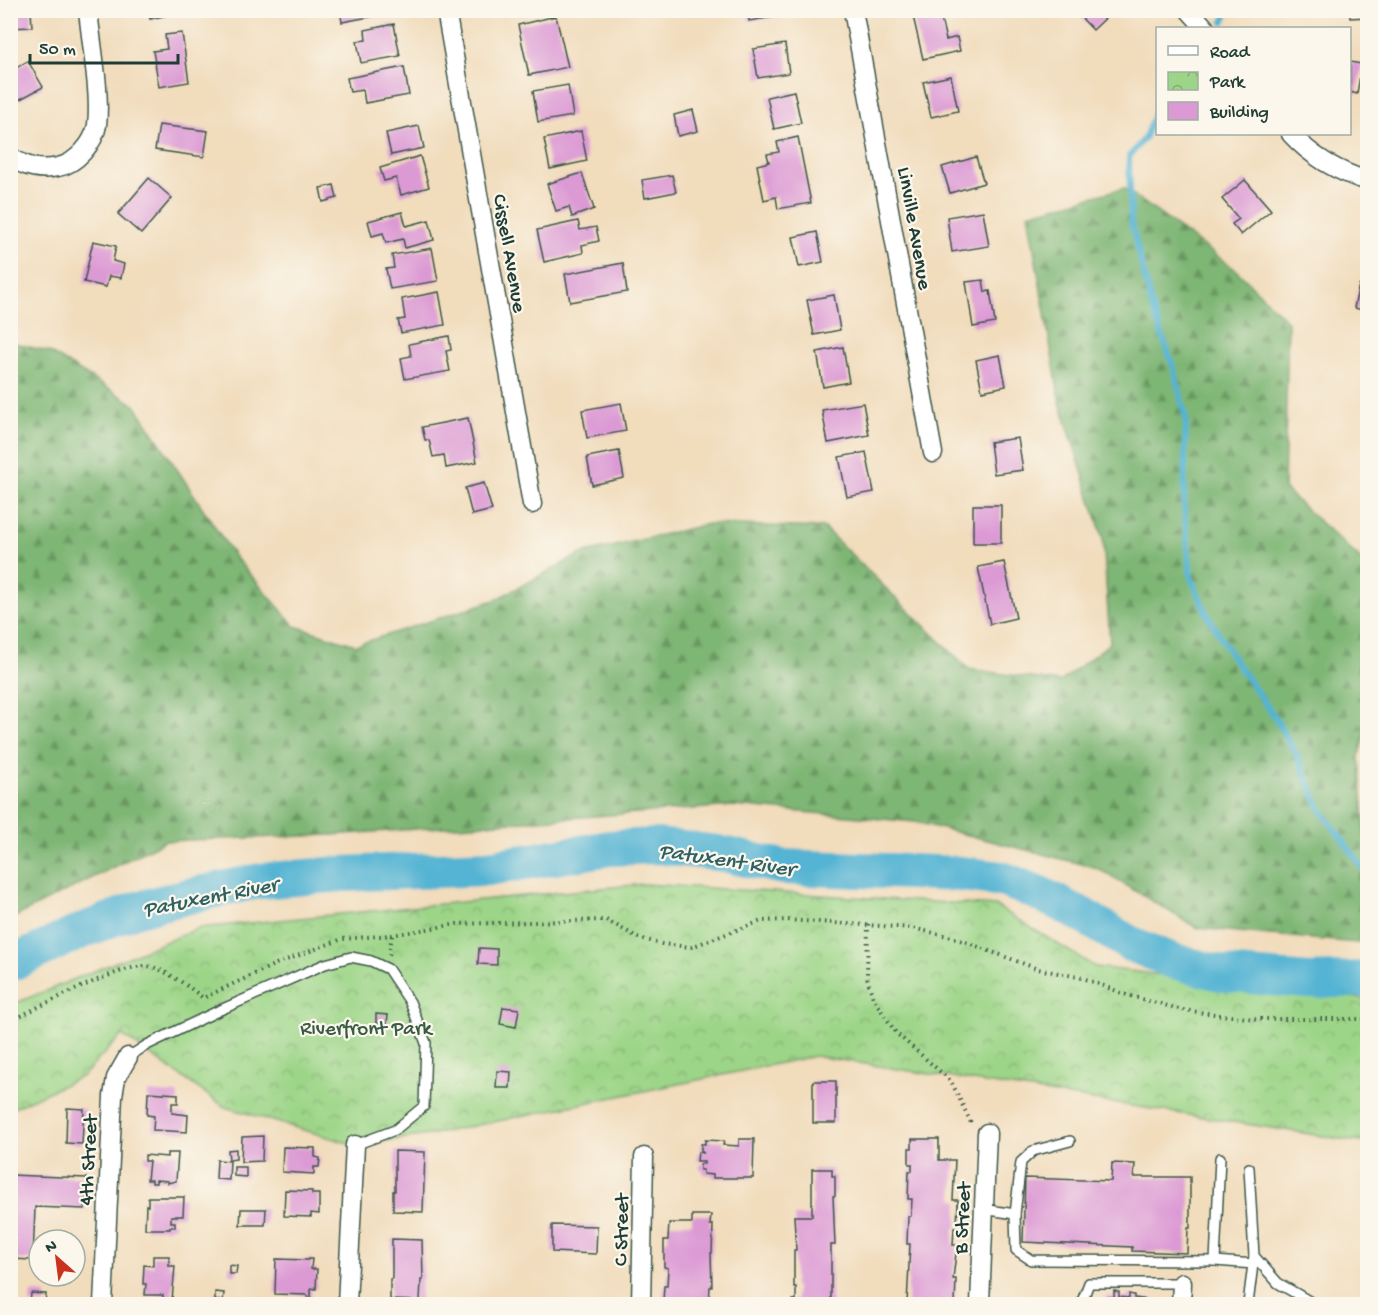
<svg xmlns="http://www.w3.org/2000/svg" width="1378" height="1315" font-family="'Gochi Hand',sans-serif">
	<defs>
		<pattern id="forest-firs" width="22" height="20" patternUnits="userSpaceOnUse" patternTransform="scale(1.5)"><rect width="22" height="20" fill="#7eb674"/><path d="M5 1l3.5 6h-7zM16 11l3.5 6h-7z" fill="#679560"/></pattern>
		<pattern id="park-crowns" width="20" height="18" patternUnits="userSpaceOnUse" patternTransform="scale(1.5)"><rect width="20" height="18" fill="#9dd588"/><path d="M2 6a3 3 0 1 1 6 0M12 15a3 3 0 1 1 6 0" fill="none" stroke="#7fae70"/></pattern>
	</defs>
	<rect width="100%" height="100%" fill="#fbf7ec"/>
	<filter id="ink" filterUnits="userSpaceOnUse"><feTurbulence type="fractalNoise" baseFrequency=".0167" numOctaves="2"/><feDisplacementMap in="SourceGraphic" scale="12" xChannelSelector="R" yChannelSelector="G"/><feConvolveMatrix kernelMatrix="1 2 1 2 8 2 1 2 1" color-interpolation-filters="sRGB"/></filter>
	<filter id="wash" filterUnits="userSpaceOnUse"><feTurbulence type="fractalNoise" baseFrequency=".008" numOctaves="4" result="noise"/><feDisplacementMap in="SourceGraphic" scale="24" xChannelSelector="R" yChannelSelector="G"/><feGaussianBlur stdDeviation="1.35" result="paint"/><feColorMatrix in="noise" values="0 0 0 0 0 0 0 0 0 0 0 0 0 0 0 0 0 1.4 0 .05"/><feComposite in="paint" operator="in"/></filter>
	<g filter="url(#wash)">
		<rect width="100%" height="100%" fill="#f1dcbc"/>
		<!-- forest -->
		<path fill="url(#forest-firs)" stroke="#4e7a54" stroke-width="1.5" d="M1124 188 1236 270 1288 322 1284 489 1367 565 1368 717 1359 757 1367 855V944L1197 928 1097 868 916 822 734 806 332 835 165 841 11 919V342L49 352 135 405 234 556 295 626 356 645 495 600 581 554 708 524 824 528 969 669 1060 682 1110 643 1103 538 1060 402 1028 214Z"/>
		<!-- park -->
		<path fill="url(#park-crowns)" stroke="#5e895e" stroke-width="1.5" d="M644 884 996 906 1095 967 1367 999V1143L815 1056 429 1135 355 1145 225 1107 122 1035 83 1076 11 1109V1005L199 928Z"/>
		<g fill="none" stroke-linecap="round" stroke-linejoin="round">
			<!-- stream -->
			<g stroke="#54b4d3" stroke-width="6">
				<path d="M1223 22 1229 10"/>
				<path d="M1158 104 1145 137 1129 157 1131 222 1152 307 1174 369 1186 419 1184 507 1191 578 1207 614 1235 661 1274 716 1296 754 1321 810 1368 875"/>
			</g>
			<!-- river -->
			<path stroke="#54b4d3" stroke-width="36" d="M10 964 84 930 138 909 193 895 260 881 341 874 488 868 610 848 657 846 718 853 783 867 962 874 1002 879 1038 893 1082 915 1129 943 1173 961 1224 974 1309 981 1368 979"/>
		</g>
		<g id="blocks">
			<!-- building -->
			<g fill="#dc9ad4">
				<path d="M10 10H31L32 27 10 28Z"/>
				<path d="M148 10H177V13L150 19Z"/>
				<path d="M340 10H379L380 15 342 22Z"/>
				<path d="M748 10H786L787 15 749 21Z"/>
				<path d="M917 10H939L946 40 957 37 960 51 923 59 912 12Z"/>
				<path d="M1074 10H1110L1112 12 1093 30Z"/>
				<path d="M1350 10H1368V17L1350 18Z"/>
				<path d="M556 16 568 67 529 75 518 25Z"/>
				<path d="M394 24 400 56 361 63 357 41 366 40 365 30Z"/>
				<path d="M182 33 189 82 159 87 153 51 167 49 165 35Z"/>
				<path d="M785 44 789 73 758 78 753 49Z"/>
				<path d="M28 61 43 87 15 102 10 93V71Z"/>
				<path d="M1350 62 1362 64 1357 94 1350 92Z"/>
				<path d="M404 67 409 95 365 103 363 90 350 92 347 78Z"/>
				<path d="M951 76 958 111 931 117 923 82Z"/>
				<path d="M568 85 573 116 538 122 533 91Z"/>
				<path d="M794 91 801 123 774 129 767 97Z"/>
				<path d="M693 110 698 131 678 136 674 115Z"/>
				<path d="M159 125 208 131 204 157 155 150Z"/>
				<path d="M419 126 424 148 391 155 386 133Z"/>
				<path d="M581 131 587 161 550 169 544 139Z"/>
				<path d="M798 137 811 203 778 209 776 197 764 200 757 165 769 162 767 154 779 152 777 142Z"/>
				<path d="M420 156 429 187 401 195 396 178 384 181 380 168Z"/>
				<path d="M976 157 984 183 950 193 942 167Z"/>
				<path d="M582 173 594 209 572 217 569 207 556 211 547 184Z"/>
				<path d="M672 175 676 192 645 198 642 180Z"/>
				<path d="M149 178 172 198 141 234 118 214Z"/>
				<path d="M1245 180 1271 210 1241 235 1232 224 1239 219 1222 199Z"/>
				<path d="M334 185 337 198 323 202 320 188Z"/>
				<path d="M983 211 989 246 952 252 947 217Z"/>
				<path d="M402 212 406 226 429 220 434 240 405 248 403 239 386 243 383 233 372 236 368 221Z"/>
				<path d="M578 221 580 230 596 227 599 241 582 245 583 253 544 262 537 230Z"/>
				<path d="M817 232 823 262 799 267 793 237Z"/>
				<path d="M93 241 116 246 113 261 124 264 121 278 109 276 106 287 84 282Z"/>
				<path d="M432 248 438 281 390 289 386 269 394 268 392 255Z"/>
				<path d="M623 263 627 292 570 302 565 274Z"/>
				<path d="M983 280 985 292 990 291 995 323 973 327 966 282Z"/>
				<path d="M1359 285 1368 287V311L1354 308Z"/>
				<path d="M439 292 445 325 401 333 398 320 405 319 402 299Z"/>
				<path d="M834 295 840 330 814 335 807 300Z"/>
				<path d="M449 336 451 350 446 351 450 371 405 379 401 358 411 356 409 344Z"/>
				<path d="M843 347 849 382 823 387 817 352Z"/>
				<path d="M1000 355 1006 386 982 391 976 360Z"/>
				<path d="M621 403 626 431 587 438 582 410Z"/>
				<path d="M863 403 869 435 828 443 822 410Z"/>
				<path d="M468 418 477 462 446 468 444 455 433 457 429 440H425L422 427Z"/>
				<path d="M1018 438 1023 470 994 474 990 442Z"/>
				<path d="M619 451 624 478 592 485 587 457Z"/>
				<path d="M866 452 874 492 847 497 839 457Z"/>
				<path d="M484 483 492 510 472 515 465 488Z"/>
				<rect x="973" y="505" width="28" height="38"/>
				<path d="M1004 562 1016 618 990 624 978 567Z"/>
				<path d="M479 948 497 949V965L478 964Z"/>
				<path d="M503 1007 519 1009 516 1027 500 1024Z"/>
				<path d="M376 1014 388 1015 387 1023H376Z"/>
				<path d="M497 1071 511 1072 510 1088H496Z"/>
				<rect x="813" y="1081" width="23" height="42"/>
				<path d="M148 1092 178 1094V1103H172V1113L188 1115 187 1132 153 1130 154 1116 147 1115Z"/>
				<path d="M67 1108 84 1109 82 1144 66 1143Z"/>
				<path d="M263 1136 262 1161 241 1162 242 1137Z"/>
				<path d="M739 1139H754L753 1178H713V1175L703 1174V1170H700V1164H704V1161H697L698 1152 704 1153 701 1151V1144H705V1140L724 1141 723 1145 739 1146Z"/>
				<path d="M912 1139H939V1160H955L953 1200H958L957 1228H954L953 1245H957L953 1279H956L955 1304H907L910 1244H907L908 1216H911L912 1199H908L909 1171H912V1164H909V1148H912Z"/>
				<path d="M283 1147 315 1148V1157L320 1158 319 1167H314V1174L282 1172Z"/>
				<path d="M236 1149V1159L229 1160 228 1150Z"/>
				<path d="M395 1151 425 1152 423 1212 393 1211V1191H395Z"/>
				<path d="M167 1153H178L176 1181 168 1183V1181L156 1180V1183H152V1180H147L149 1161H145V1155L167 1157Z"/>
				<path d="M217 1160 230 1161 229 1180 216 1179Z"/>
				<path d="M1112 1163 1135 1164 1134 1177H1190V1228H1188L1187 1253 1132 1251V1247L1023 1242 1025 1178 1111 1181Z"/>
				<path d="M234 1167H246V1177L234 1176Z"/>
				<path d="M812 1169H832V1176H835V1196H833L835 1245H831V1301H833V1304H793V1300H796V1287H794V1250H796L794 1216H812Z"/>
				<path d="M10 1175 87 1178 85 1209 35 1207 33 1260 10 1259Z"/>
				<path d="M285 1190 312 1191V1194H319V1214L311 1213V1217L284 1216Z"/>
				<path d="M148 1197H184L183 1216H171V1222H175V1227H170V1229H145L146 1205 148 1206Z"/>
				<path d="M241 1209H266L265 1225H240Z"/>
				<path d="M692 1215H711L710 1225H713L712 1253H711L712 1287H710L709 1304H667V1302H663L664 1286H667L668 1268 664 1267V1240H668L669 1223H692Z"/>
				<path d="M552 1225 597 1226 596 1254 552 1252Z"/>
				<path d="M392 1239 422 1240 423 1280H421L420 1301 390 1300V1279H392Z"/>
				<path d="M153 1256H169V1266H175L172 1300 163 1299V1295H145L146 1284H143L144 1265 153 1266Z"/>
				<path d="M276 1259 308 1260 309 1259H312L311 1269H317L316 1289 311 1288V1297H307V1295L275 1294Z"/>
				<path d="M229 1265 237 1266 236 1274H229Z"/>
				<path d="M1114 1291 1119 1292V1297L1129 1298V1294L1134 1295V1298L1157 1301V1304H1105L1106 1297H1114Z"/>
				<path d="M215 1292 224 1293 223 1301H215Z"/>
				<path d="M31 1293 46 1294 45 1304H30Z"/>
				<path d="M1022 1300 1048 1301V1304H1022Z"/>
			</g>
		</g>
	</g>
	<g filter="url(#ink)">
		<use href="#blocks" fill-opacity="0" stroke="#3e5548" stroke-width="1.5"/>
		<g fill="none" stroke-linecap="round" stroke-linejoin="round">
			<defs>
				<g id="service">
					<path d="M128 1057 147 1045 218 1011 325 964 351 957 371 961 388 969 410 1002 426 1043 424 1106 395 1130 355 1145"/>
					<path d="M1070 1141 1033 1151 1021 1162 1015 1214 1016 1250 1031 1260 1215 1261 1220 1158"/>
					<path d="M1249 1168 1254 1256 1278 1283 1314 1304"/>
					<path d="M983 1209 1015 1214"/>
					<path d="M1215 1261 1254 1264"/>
					<path d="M1081 1304 1089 1283H1182"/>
					<path d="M1248 1304 1254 1256"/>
				</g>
				<g id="minor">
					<path d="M446 10 532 504"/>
					<path d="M853 10 933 453"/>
					<path d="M1189 10 1205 28"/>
					<path d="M1291 134C1312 157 1338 172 1368 181"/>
					<path d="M10 157C26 167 40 171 58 167 76 164 94 143 97 125 101 94 91 43 88 10"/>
					<path d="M103 1304 113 1096 116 1078 128 1057"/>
					<path d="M347 1304 355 1145"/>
					<path d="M641 1304 644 1157"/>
					<path d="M980 1304 987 1133"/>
					<path d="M1181 1304 1182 1283"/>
				</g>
			</defs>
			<!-- service casing -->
			<use href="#service" stroke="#3e5548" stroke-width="12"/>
			<!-- minor casing -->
			<use href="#minor" stroke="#3e5548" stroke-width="21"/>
			<!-- path -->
			<g stroke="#3e5548" stroke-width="4" stroke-dasharray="1.5 4.5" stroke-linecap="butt">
				<path d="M868 924 867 977 873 998 896 1033 951 1081 972 1125"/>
				<path d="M389 955 392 935"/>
				<path d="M10 1021C37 1008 122 964 147 966 162 967 191 988 203 998L276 964 342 939 392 935 457 924 606 920 639 938 662 944 691 947 761 921 787 920 912 928 952 937 1038 969 1083 978 1127 995 1183 1010 1255 1019H1368"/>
			</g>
			<!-- service -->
			<use href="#service" stroke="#fff" stroke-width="9"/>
			<!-- minor -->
			<use href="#minor" stroke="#fff" stroke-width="18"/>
		</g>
	</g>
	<g text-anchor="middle" stroke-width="4.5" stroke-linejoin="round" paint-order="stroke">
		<!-- street labels -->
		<g font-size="21" fill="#1f3d34" stroke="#fbf7ec">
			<text transform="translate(916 228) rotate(80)" y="7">Linville Avenue</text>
			<text transform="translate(511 253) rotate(80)" y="7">Cissell Avenue</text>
			<text transform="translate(87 1160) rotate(-87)" y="7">4th Street</text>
			<text transform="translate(961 1218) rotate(-87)" y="7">B Street</text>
			<text transform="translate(620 1230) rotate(-89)" y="7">C Street</text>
		</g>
		<!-- park labels -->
		<g font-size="21" fill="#385b45" stroke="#fbf7ec">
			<text x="366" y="1034">Riverfront Park</text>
		</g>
		<!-- water labels -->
		<g font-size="22" font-style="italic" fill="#2f6164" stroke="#fbf7ec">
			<text transform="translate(727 858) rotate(8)" y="8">Patuxent River</text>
			<text transform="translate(210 895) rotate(-11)" y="8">Patuxent River</text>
		</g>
	</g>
	<!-- margin -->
	<rect width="1378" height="1315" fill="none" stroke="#fbf7ec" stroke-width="36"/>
	<!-- legend -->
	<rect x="1156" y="27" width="195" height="108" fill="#fbf7ec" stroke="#a3ada2" stroke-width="1.5"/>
	<rect x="1168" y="46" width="30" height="9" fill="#ffffff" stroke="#a3ada2" stroke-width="1.5"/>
	<text x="1210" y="57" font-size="18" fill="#1f3d34">Road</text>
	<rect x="1168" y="72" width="30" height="18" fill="url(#park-crowns)" stroke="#a3ada2" stroke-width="1.5"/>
	<text x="1210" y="87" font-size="18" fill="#1f3d34">Park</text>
	<rect x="1168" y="102" width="30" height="18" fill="#dc9ad4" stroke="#a3ada2" stroke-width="1.5"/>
	<text x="1210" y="117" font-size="18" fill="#1f3d34">Building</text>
	<!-- north arrow -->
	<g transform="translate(57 1258) rotate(332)"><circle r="28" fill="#fbf7ec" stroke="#a3ada2" stroke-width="1.5"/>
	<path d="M0-4.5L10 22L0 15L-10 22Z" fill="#c8321e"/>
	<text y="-9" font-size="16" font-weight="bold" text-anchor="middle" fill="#1f3d34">N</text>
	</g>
	<!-- scale -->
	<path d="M30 54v9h148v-9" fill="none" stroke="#1f3d34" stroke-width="3"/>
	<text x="39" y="54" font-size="18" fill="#1f3d34" stroke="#fbf7ec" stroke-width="4.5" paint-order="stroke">50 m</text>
</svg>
